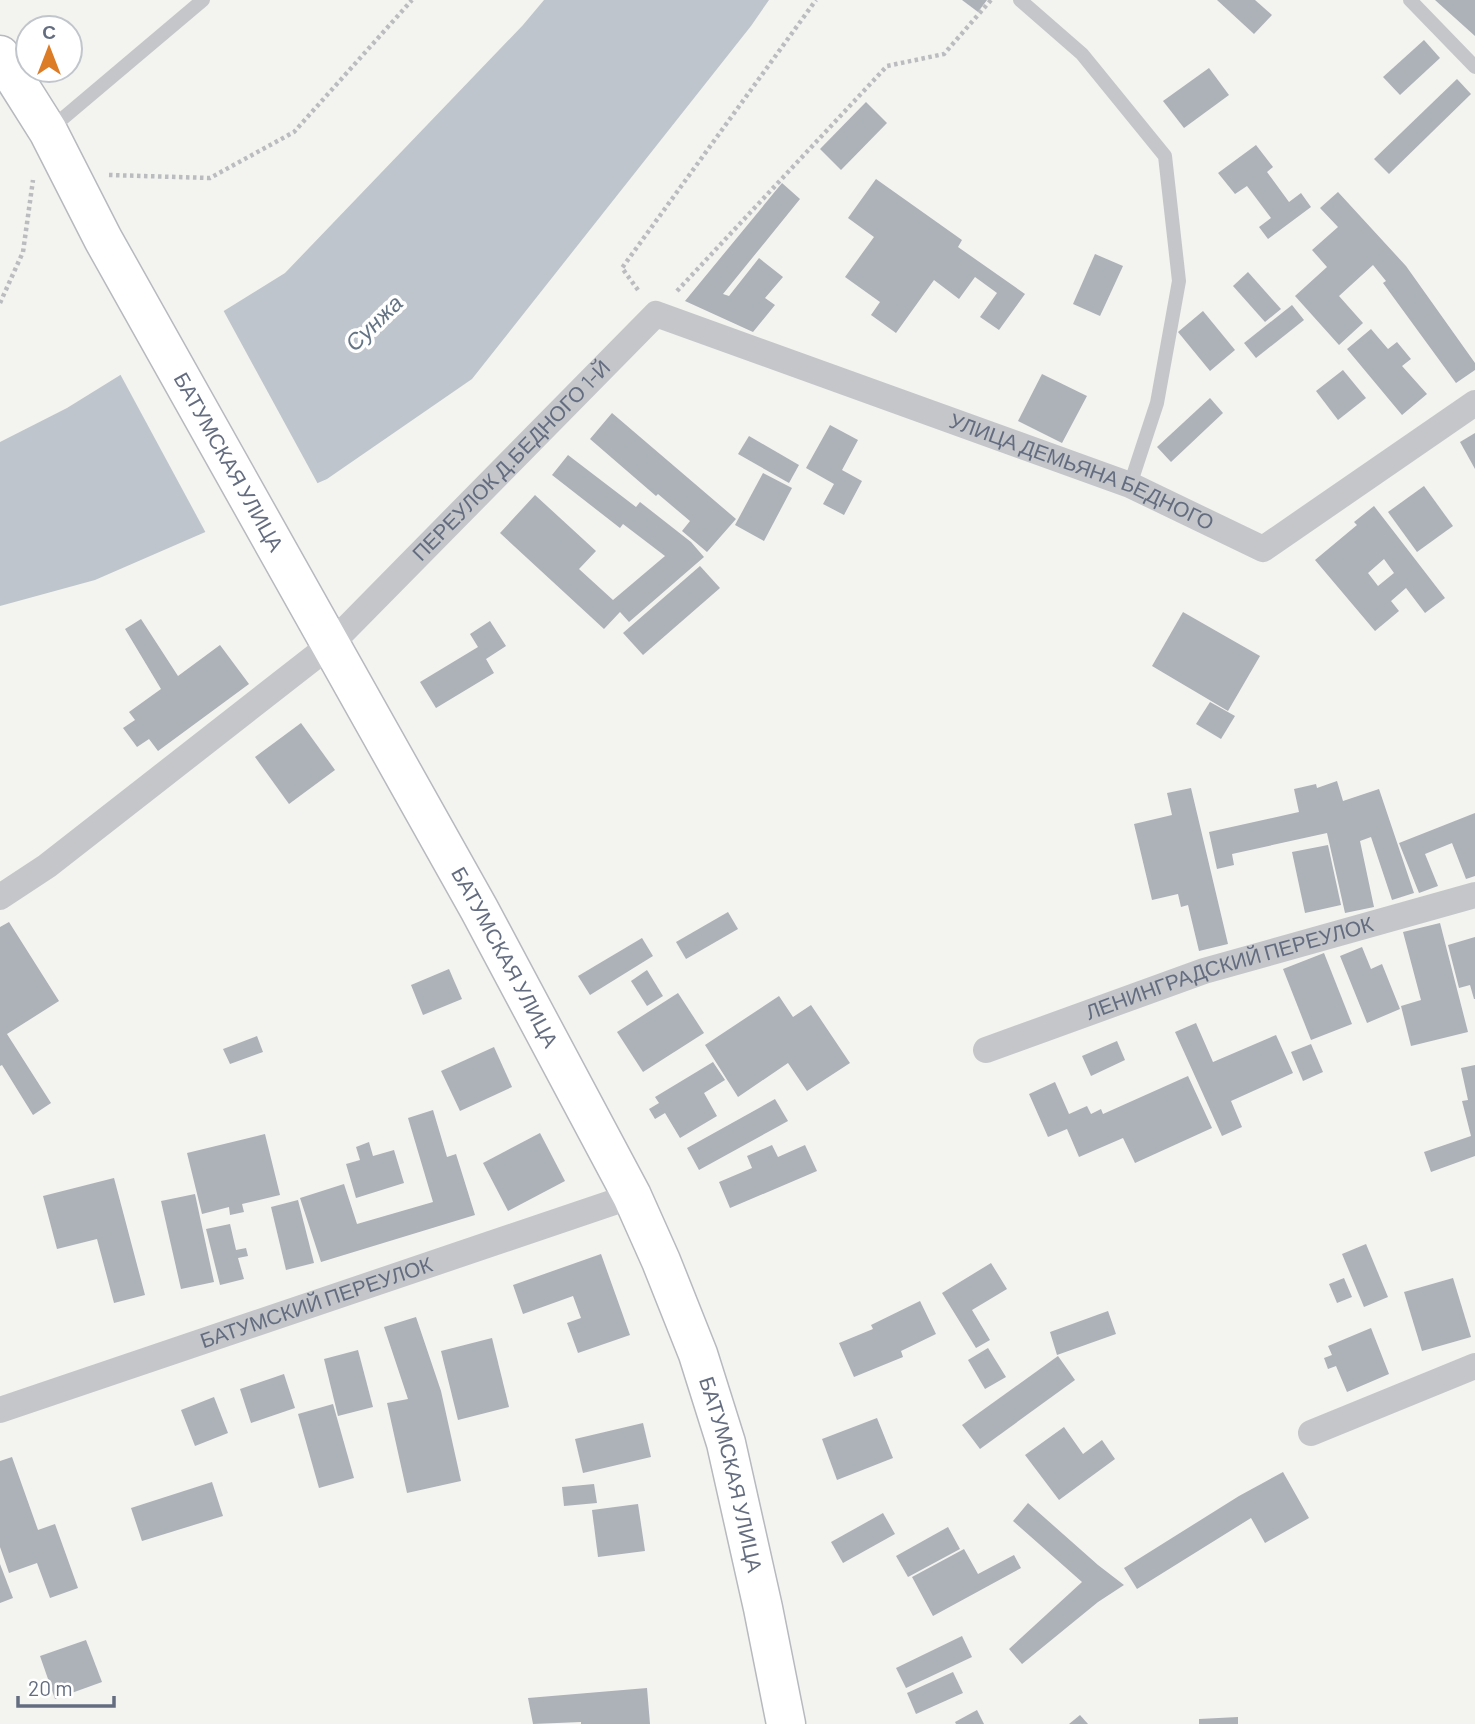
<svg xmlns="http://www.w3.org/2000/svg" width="1475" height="1724" font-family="Barlow,sans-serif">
	<rect width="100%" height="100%" fill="#f3f4f0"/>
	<!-- water -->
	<path fill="#bfc5cc" d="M544 0H769L751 26 472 379 327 479 95 580 0 606V442L67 408 285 273 523 25Z"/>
	<!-- pier -->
	<path fill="#f3f4f0" d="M222 308 319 486 207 535 119 372Z"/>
	<!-- building -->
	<g fill="#adb1b8" fill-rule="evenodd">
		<path d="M962 0H987L978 12Z"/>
		<path d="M1217 0H1255L1272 15 1254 34Z"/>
		<path d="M1435 0H1475V36Z"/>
		<path d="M1424 40 1440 58 1400 95 1383 77Z"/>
		<path d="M1209 68 1229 95 1184 128 1163 101Z"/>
		<path d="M1457 79 1471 94 1389 174 1374 159Z"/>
		<path d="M866 102 887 123 841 170 820 149Z"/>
		<path d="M1256 145 1273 167 1267 172 1289 202 1301 193 1311 207 1268 239 1259 227 1271 218 1247 186 1235 194 1218 173Z"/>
		<path d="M876 179 962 240 958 247 1025 294 999 330 980 317 997 293 975 277 959 299 934 280 896 333 871 315 880 302 845 277 874 237 848 218Z"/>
		<path d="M782 183 800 199 723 294 729 296 759 258 783 277 765 298 775 305 753 332 685 301Z"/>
		<path d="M1338 192 1406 266 1475 363V370L1456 383 1383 283 1386 281 1373 265 1339 296 1363 323 1339 345 1295 296 1327 267 1312 250 1338 227 1320 208Z"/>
		<path d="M1095 254 1123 266 1100 316 1073 304Z"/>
		<path d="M1248 272 1281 309 1265 322 1233 286Z"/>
		<path d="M1292 305 1304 320 1256 358 1244 343Z"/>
		<path d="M1203 311 1235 350 1210 371 1178 332Z"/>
		<path d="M1371 329 1388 349 1397 342 1411 359 1402 366 1427 394 1402 415 1347 349Z"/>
		<path d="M1343 370 1366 398 1338 420 1316 391Z"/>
		<path d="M1042 374 1087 396 1062 443 1018 421Z"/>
		<path d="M1210 398 1223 413 1171 462 1157 447Z"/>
		<path d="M612 413 736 519 707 552 682 531 690 521 658 494 656 496 590 439Z"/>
		<path d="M830 425 858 440 842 470 862 481 844 515 823 504 834 484 806 468Z"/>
		<path d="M1475 433V469L1460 442Z"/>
		<path d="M749 436 799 465 789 483 738 454Z"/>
		<path d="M568 455 636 507 640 502 691 542 704 557 629 622 620 612 604 629 500 533 535 495 596 551 579 569 613 600 665 556 623 524 620 528 552 475Z"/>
		<path d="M763 473 792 488 764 541 735 525Z"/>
		<path d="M1424 486 1453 526 1417 552 1388 512Z"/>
		<path d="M1374 506 1445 598 1425 613 1406 588 1391 601 1399 611 1375 631 1315 560 1357 525 1354 522ZM1384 559 1394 573 1378 586 1368 573Z"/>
		<path d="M700 566 720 588 643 655 623 633Z"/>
		<path d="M1183 612 1260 656 1228 711 1152 666Z"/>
		<path d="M141 619 178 676 220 645 249 684 158 751 149 739 137 747 123 728 135 720 129 712 161 689 125 629Z"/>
		<path d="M490 621 506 646 486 659 494 673 436 708 420 682 478 647 470 634Z"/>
		<path d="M1210 702 1235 716 1221 739 1196 724Z"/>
		<path d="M301 723 335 770 289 804 255 757Z"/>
		<path d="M1337 781 1343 801 1379 789 1414 893 1392 900 1371 837 1360 841 1374 907 1345 913 1327 833 1232 854 1234 865 1217 869 1209 832 1299 812 1294 789 1316 784 1317 788Z"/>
		<path d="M1191 788 1228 944 1199 951 1188 905 1181 907 1178 894 1152 900 1134 824 1172 815 1167 793Z"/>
		<path d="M1475 813V876L1466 879 1452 843 1425 854 1438 886 1419 893 1399 843Z"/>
		<path d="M1328 845 1341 905 1305 913 1292 852Z"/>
		<path d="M728 912 738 929 686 959 676 942Z"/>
		<path d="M9 922 59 1001 7 1034 51 1103 33 1115 2 1065 0 1066V927Z"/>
		<path d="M1440 923 1468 1032 1411 1046 1401 1006 1421 1000 1403 932Z"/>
		<path d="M1475 937V999H1474L1470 985 1459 988 1448 945Z"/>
		<path d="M642 938 653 956 590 995 578 976Z"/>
		<path d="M1362 947 1371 969 1382 964 1400 1009 1367 1023 1340 956Z"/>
		<path d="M1324 953 1352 1024 1311 1040 1283 969Z"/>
		<path d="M449 969 462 999 423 1015 411 985Z"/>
		<path d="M647 970 663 996 647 1006 631 981Z"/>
		<path d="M678 993 704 1033 643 1072 617 1032Z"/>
		<path d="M779 996 793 1017 811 1005 850 1063 807 1091 788 1063 738 1097 705 1045Z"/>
		<path d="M1196 1023 1213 1062 1276 1035 1293 1073 1231 1101 1242 1127 1222 1136 1175 1032Z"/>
		<path d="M257 1036 263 1052 230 1064 223 1049Z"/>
		<path d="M1117 1041 1125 1060 1091 1076 1082 1056Z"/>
		<path d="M1311 1044 1323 1072 1303 1081 1291 1052Z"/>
		<path d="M494 1047 512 1087 460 1111 441 1071Z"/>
		<path d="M713 1062 725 1080 704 1093 717 1116 680 1138 665 1113 655 1119 649 1109 659 1103 655 1097Z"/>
		<path d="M1475 1065V1156L1431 1172 1424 1152 1471 1136 1462 1101 1468 1100 1461 1068Z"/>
		<path d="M1188 1076 1212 1128 1135 1163 1123 1138 1079 1157 1067 1129 1048 1137 1029 1094 1055 1082 1069 1114 1087 1106 1091 1114 1101 1109 1103 1114Z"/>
		<path d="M775 1099 788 1121 699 1170 687 1148Z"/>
		<path d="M433 1110 447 1157 456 1154 475 1215 321 1262 300 1198 344 1184 357 1224 433 1202 408 1118Z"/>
		<path d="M540 1133 565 1181 508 1211 483 1163Z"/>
		<path d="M265 1134 280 1195 242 1204 244 1212 230 1215 229 1207 202 1214 187 1153Z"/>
		<path d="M369 1142 373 1156 394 1150 404 1183 356 1198 346 1164 360 1160 356 1147Z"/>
		<path d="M772 1145 778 1157 805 1145 817 1171 730 1208 719 1182 752 1168 747 1156Z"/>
		<path d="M114 1178 145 1295 114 1303 97 1239 57 1249 43 1196Z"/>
		<path d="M195 1194 214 1282 181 1289 161 1201Z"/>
		<path d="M298 1200 314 1263 286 1270 271 1207Z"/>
		<path d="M230 1224 236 1250 246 1248 248 1256 238 1258 244 1279 220 1285 206 1229Z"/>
		<path d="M1366 1244 1388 1297 1364 1307 1342 1254Z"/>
		<path d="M601 1254 630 1335 578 1353 567 1323 581 1318 573 1296 523 1314 513 1285Z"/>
		<path d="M991 1263 1007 1289 972 1310 990 1340 976 1348 942 1293Z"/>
		<path d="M1344 1278 1352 1297 1337 1303 1329 1284Z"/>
		<path d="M1453 1278 1471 1337 1422 1351 1404 1292Z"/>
		<path d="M920 1301 936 1334 901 1351 903 1357 854 1377 839 1343 873 1329 871 1325Z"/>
		<path d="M1108 1311 1116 1334 1057 1355 1050 1332Z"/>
		<path d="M416 1317 441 1391 461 1481 407 1493 387 1403 408 1399 384 1327Z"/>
		<path d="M1371 1328 1389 1374 1347 1392 1336 1366 1328 1369 1324 1358 1332 1355 1328 1346Z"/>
		<path d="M492 1338 509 1407 458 1420 441 1351Z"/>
		<path d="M988 1348 1006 1377 985 1389 968 1360Z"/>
		<path d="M358 1350 373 1407 338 1416 324 1359Z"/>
		<path d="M1058 1356 1075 1380 980 1449 962 1425Z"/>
		<path d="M284 1374 295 1408 251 1423 240 1389Z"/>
		<path d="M214 1397 228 1433 195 1446 181 1410Z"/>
		<path d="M333 1404 354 1478 319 1488 298 1414Z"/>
		<path d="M877 1418 893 1458 837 1480 822 1439Z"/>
		<path d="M643 1423 651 1457 583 1473 575 1439Z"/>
		<path d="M1064 1427 1083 1454 1102 1440 1115 1459 1059 1500 1025 1455Z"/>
		<path d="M12 1457 38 1530 55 1524 78 1588 50 1598 37 1563 9 1573 0 1547V1461Z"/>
		<path d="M1283 1472 1309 1518 1265 1543 1251 1518 1137 1589 1124 1568 1239 1496Z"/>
		<path d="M212 1482 223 1516 142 1541 131 1508Z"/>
		<path d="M594 1484 597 1503 564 1506 562 1487Z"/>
		<path d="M1028 1503 1098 1565 1124 1585 1098 1602 1022 1664 1009 1649 1082 1582 1013 1521Z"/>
		<path d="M638 1504 645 1551 598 1557 592 1510Z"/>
		<path d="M883 1513 895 1534 843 1563 831 1542Z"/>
		<path d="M948 1527 960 1549 908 1577 896 1556Z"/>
		<path d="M964 1549 978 1574 1014 1555 1021 1568 933 1616 912 1577Z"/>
		<path d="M0 1564 13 1598 0 1603Z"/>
		<path d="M962 1636 972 1657 906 1688 896 1668Z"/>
		<path d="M86 1640 102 1682 55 1699 40 1656Z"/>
		<path d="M953 1672 963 1693 916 1714 907 1693Z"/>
		<path d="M647 1688 650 1724H581V1722L533 1724 528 1698Z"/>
		<path d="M977 1710 984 1724H956L955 1722Z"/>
		<path d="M1080 1715 1088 1724H1069Z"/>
		<path d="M1238 1717V1724H1199V1719Z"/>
	</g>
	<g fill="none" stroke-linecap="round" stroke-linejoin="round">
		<defs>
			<g id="secondary">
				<path id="s4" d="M0 55 48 131 103 239 479 909 632 1196 661 1261 698 1354 726 1443 763 1608 786 1724"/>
			</g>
		</defs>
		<!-- secondary casing -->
		<use href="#secondary" stroke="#b6b9be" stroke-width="41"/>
		<!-- path -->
		<g stroke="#bbbcbf" stroke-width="4.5" stroke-dasharray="3.5 3.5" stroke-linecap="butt">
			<path d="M109 175 210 178 294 132 412 0"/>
			<path d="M638 290 622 268 816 0"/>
			<path d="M677 291 887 66 944 54 991 0"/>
			<path d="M0 303 23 252 33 180"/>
		</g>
		<!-- lane -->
		<g stroke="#c4c6ca" stroke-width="14">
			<path d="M1020 0 1082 54 1165 156 1179 281 1157 403 1130 485"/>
			<path d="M1410 0 1475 67"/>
			<path d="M49 130 203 0"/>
		</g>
		<!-- street -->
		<g stroke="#c4c6ca" stroke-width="26">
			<path id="s1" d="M0 897 47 866 330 645 656 314 1130 485 1263 549 1475 403"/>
			<path id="s2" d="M986 1050 1204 971 1475 895"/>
			<path id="s3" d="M0 1410 632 1196"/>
			<path d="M1311 1433 1475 1366"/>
		</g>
		<!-- secondary -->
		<use href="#secondary" stroke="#fff" stroke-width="38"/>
	</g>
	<g text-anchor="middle" stroke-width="7" stroke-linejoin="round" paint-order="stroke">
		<!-- street labels -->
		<g font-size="21" fill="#646d80" stroke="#fff">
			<text dy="7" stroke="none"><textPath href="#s1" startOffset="674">ПЕРЕУЛОК Д.БЕДНОГО 1-Й</textPath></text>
			<text dy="7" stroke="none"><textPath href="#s4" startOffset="467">БАТУМСКАЯ УЛИЦА</textPath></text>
			<text dy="7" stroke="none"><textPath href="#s1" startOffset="1334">УЛИЦА ДЕМЬЯНА БЕДНОГО</textPath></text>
			<text dy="7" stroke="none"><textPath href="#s4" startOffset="1034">БАТУМСКАЯ УЛИЦА</textPath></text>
			<text dy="7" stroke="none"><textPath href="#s2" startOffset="257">ЛЕНИНГРАДСКИЙ ПЕРЕУЛОК</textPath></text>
			<text dy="7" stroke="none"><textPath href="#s3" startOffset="334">БАТУМСКИЙ ПЕРЕУЛОК</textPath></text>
			<text dy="7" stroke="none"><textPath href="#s4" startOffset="1601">БАТУМСКАЯ УЛИЦА</textPath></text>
		</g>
		<!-- water labels -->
		<g font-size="23" font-style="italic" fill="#647485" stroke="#fff">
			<text transform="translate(374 323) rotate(-44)" y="8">Сунжа</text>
		</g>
	</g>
	<!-- north arrow -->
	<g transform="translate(49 49)"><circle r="33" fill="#ffffff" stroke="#c1c5cc" stroke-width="2"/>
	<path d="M0-5L12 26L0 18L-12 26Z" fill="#dd7c27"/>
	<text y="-10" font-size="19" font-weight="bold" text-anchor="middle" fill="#646d80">С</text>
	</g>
	<!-- scale -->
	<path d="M18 1696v10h96v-10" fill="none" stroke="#646d80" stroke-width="3.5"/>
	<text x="28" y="1696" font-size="21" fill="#646d80" stroke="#ffffff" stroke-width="5" paint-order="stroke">20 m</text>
</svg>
